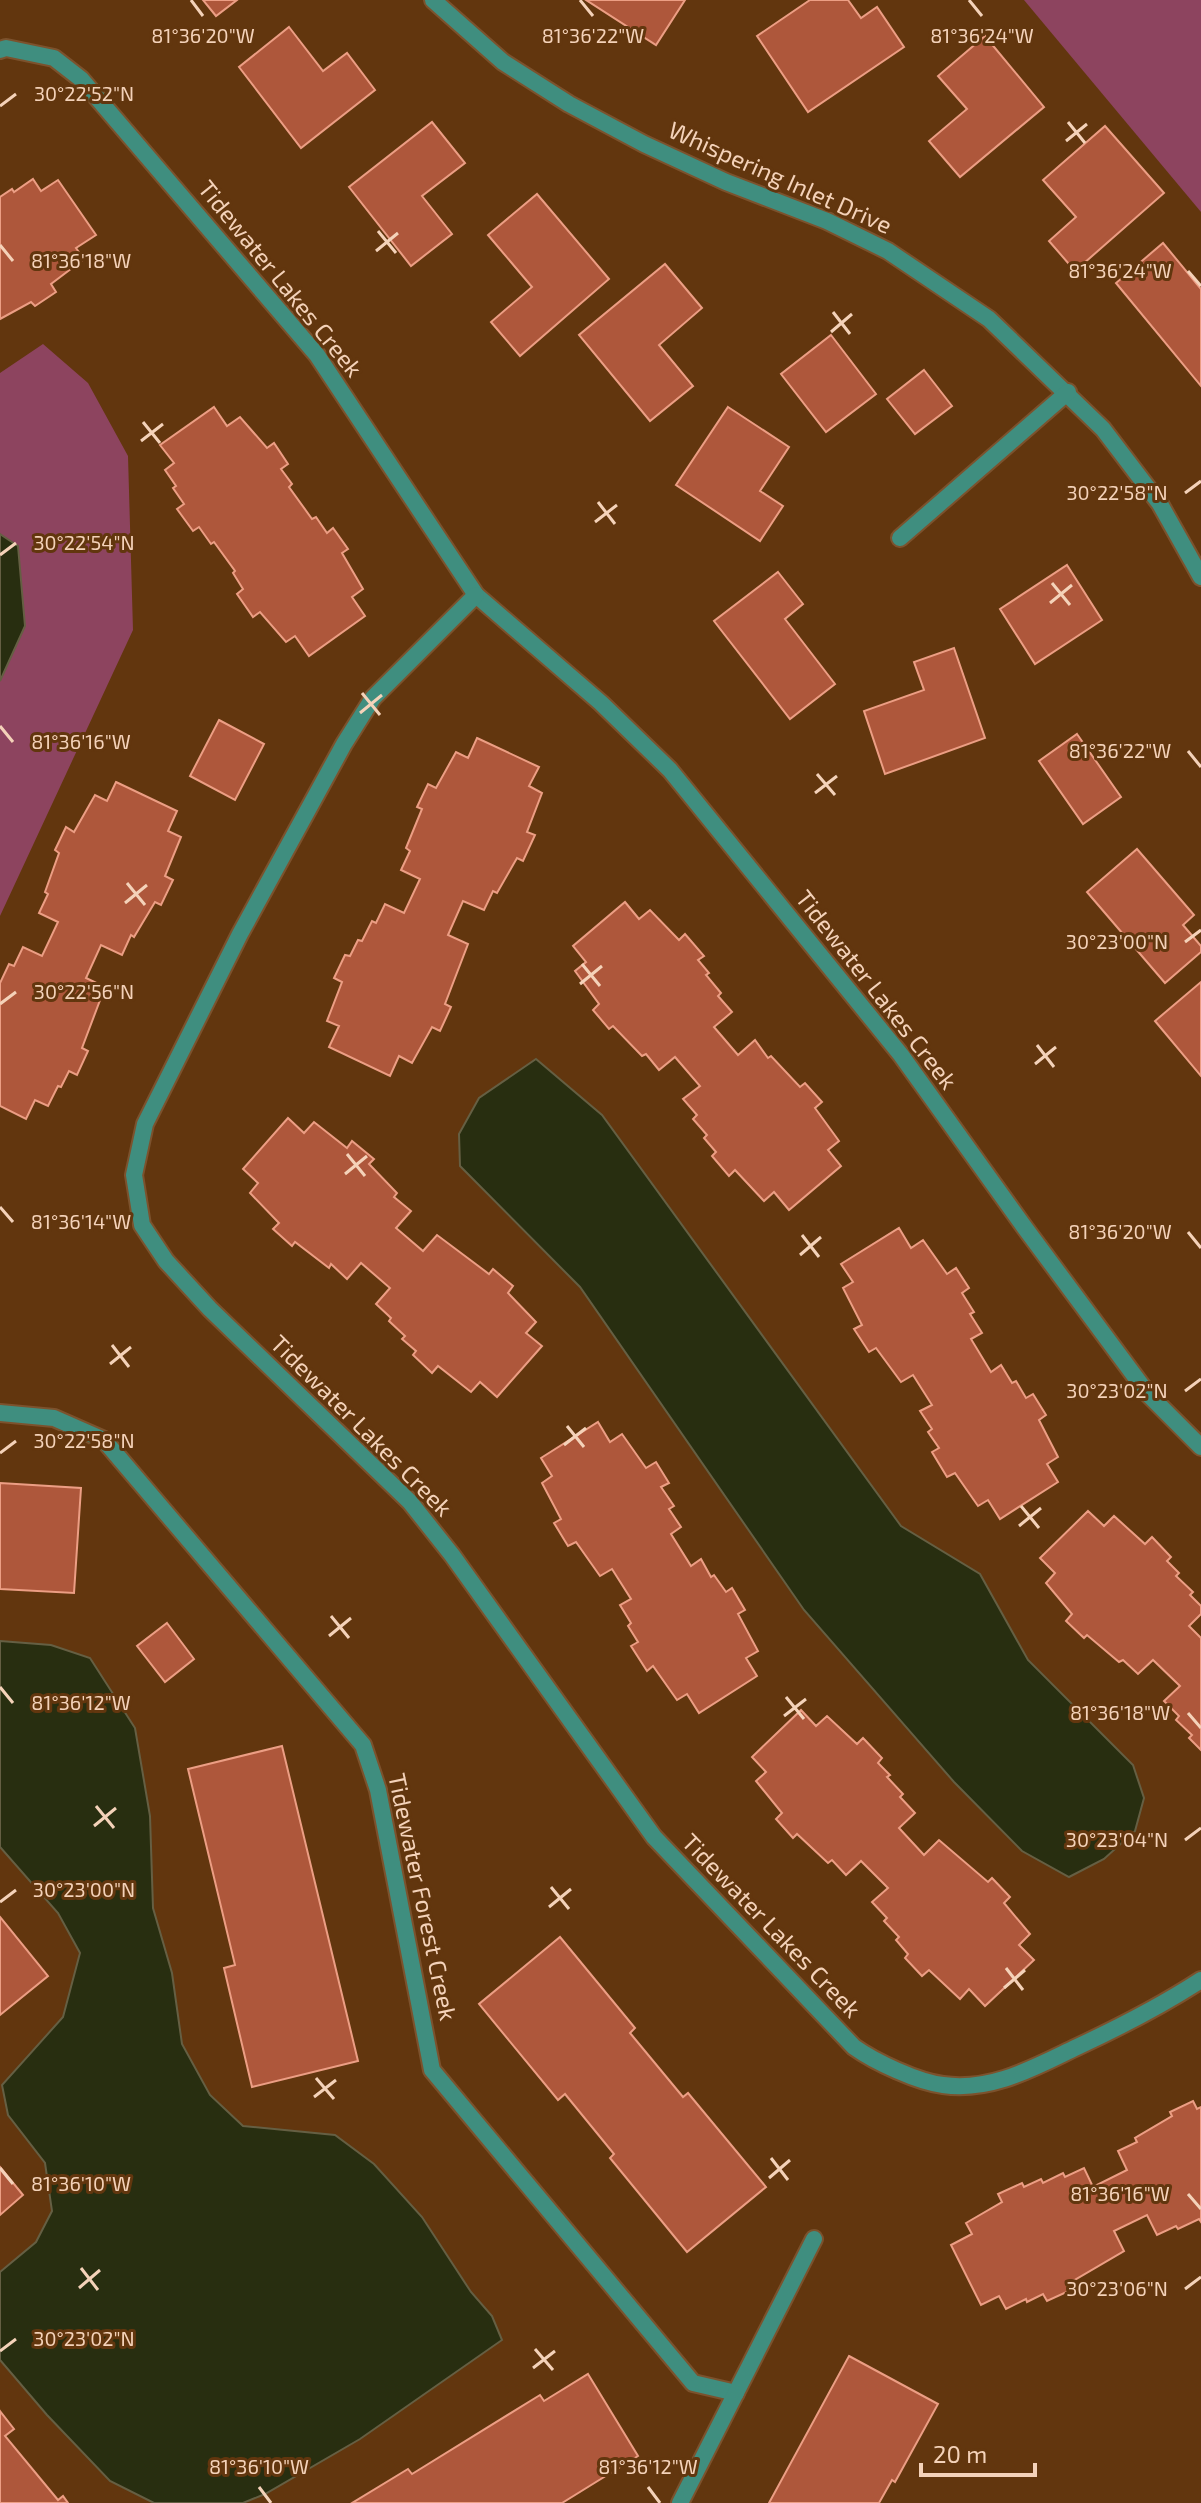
<svg xmlns="http://www.w3.org/2000/svg" width="1201" height="2503" font-family="'Exo 2',sans-serif">
	<rect width="100%" height="100%" fill="#62360e"/>
	<!-- green -->
	<g fill="#8d445f">
		<path d="M1024 0H1201V212Z"/>
		<path d="M43 344 88 383 128 456 133 630 0 916V681L25 626 18 547 0 534V373Z"/>
	</g>
	<!-- water -->
	<g fill="#282e10" stroke="#655f43" stroke-width="2">
		<path d="M0 534 18 546 25 626 0 681Z"/>
		<path d="M536 1059 602 1115 901 1526 980 1574 1028 1660 1133 1765 1144 1798 1135 1831 1104 1859 1069 1877 1022 1851 954 1782 804 1610 580 1287 460 1166 459 1134 479 1098Z"/>
		<path d="M0 1641 51 1645 90 1658 135 1728 150 1816 153 1908 172 1973 182 2044 210 2095 243 2126 335 2135 374 2164 422 2217 471 2292 492 2316 502 2340 360 2439 265 2494 243 2503H154L110 2481 47 2415 0 2360V2272L36 2242 52 2211 45 2163 8 2115 2 2085 63 2017 80 1953 58 1913 0 1847Z"/>
	</g>
	<!-- building -->
	<g fill="#ae573b" stroke="#ec9e84" stroke-width="2">
		<path d="M203 0H237L216 16Z"/>
		<path d="M586 0H685L656 45Z"/>
		<path d="M810 0H848L861 18 877 7 904 47 808 112 757 36Z"/>
		<path d="M289 27 323 71 347 53 375 90 301 148 239 67Z"/>
		<path d="M985 36 1044 107 960 177 929 141 967 109 938 76Z"/>
		<path d="M432 122 465 163 422 196 452 234 411 266 349 187Z"/>
		<path d="M1105 126 1164 193 1075 271 1049 241 1076 217 1043 180Z"/>
		<path d="M33 179 41 191 58 180 96 235 76 248 84 259 51 284 56 292 35 306 31 302 0 319V197L12 189 14 192Z"/>
		<path d="M537 194 609 279 520 356 491 322 532 287 488 235Z"/>
		<path d="M1163 243 1201 289V386L1116 283Z"/>
		<path d="M665 264 702 308 659 345 693 386 650 421 579 335Z"/>
		<path d="M831 335 876 394 826 432 781 374Z"/>
		<path d="M924 370 952 406 915 434 887 399Z"/>
		<path d="M214 407 227 426 240 417 267 448 274 443 288 464 281 469 292 484 289 487 312 519 316 517 327 533 333 528 348 549 342 553 363 589 352 597 365 616 309 656 295 636 286 642 260 612 253 617 237 594 243 589 233 573 235 571 214 542 211 544 199 527 193 531 177 509 184 504 173 488 176 486 165 470 174 463 160 445Z"/>
		<path d="M728 407 789 447 760 491 783 506 760 541 676 485Z"/>
		<path d="M1067 565 1102 620 1035 664 1000 609Z"/>
		<path d="M778 572 803 604 785 619 835 684 790 719 714 621Z"/>
		<path d="M954 648 985 738 885 774 864 711 924 690 914 662Z"/>
		<path d="M219 720 264 744 235 800 190 776Z"/>
		<path d="M1077 734 1121 797 1083 824 1039 761Z"/>
		<path d="M477 738 539 767 529 786 542 793 527 832 535 835 523 861 517 858 497 893 493 891 484 910 463 901 448 935 468 944 445 1004 451 1007 440 1031 432 1027 412 1063 399 1056 390 1076 329 1047 339 1026 327 1021 342 982 334 978 345 955 350 956 358 940 362 941 372 921 376 923 385 904 404 913 420 879 401 870 410 851 406 848 422 809 417 807 428 784 436 788 456 752 468 758Z"/>
		<path d="M116 782 177 811 168 831 181 837 165 876 173 880 161 905 155 902 134 937 131 935 122 955 101 945 86 978 105 987 82 1048 88 1051 77 1075 69 1071 61 1087 58 1086 48 1106 35 1100 26 1119 0 1106V983L9 964 14 966 23 947 42 956 58 922 39 913 48 894 45 892 59 853 55 850 66 827 74 832 95 795 107 801Z"/>
		<path d="M1137 849 1194 915 1183 925 1201 946V952L1165 983 1087 892Z"/>
		<path d="M625 902 639 919 650 910 679 940 685 934 704 956 698 960 709 973 706 975 721 993 718 996 732 1012 714 1027 738 1055 755 1040 768 1058 771 1056 800 1087 805 1083 822 1102 815 1108 839 1141 828 1150 841 1166 789 1210 774 1192 764 1201 735 1170 729 1176 712 1156 716 1152 704 1138 707 1135 693 1119 697 1115 683 1099 700 1086 675 1057 659 1070 646 1054 642 1056 613 1026 609 1029 593 1010 599 1004 575 971 586 962 573 946Z"/>
		<path d="M1201 982V1076L1155 1021Z"/>
		<path d="M288 1118 304 1133 314 1122 347 1148 352 1141 374 1159 369 1164 397 1193 394 1197 411 1211 396 1228 423 1251 437 1235 489 1274 493 1269 513 1286 508 1293 536 1322 526 1333 542 1346 497 1397 480 1382 471 1392 438 1366 432 1373 413 1355 416 1351 402 1339 405 1336 389 1321 391 1318 376 1304 390 1288 361 1263 347 1279 331 1264 329 1268 295 1242 292 1246 273 1229 279 1223 250 1193 258 1183 243 1169Z"/>
		<path d="M899 1228 911 1248 923 1240 947 1274 956 1268 969 1288 962 1293 974 1312 970 1314 982 1333 971 1339 991 1372 1001 1365 1012 1383 1016 1381 1026 1398 1033 1394 1046 1415 1039 1420 1058 1457 1047 1464 1058 1482 1000 1519 988 1500 978 1506 955 1473 947 1477 932 1452 939 1448 928 1432 932 1429 920 1411 932 1405 913 1375 901 1382 876 1348 869 1352 854 1329 862 1325 843 1288 853 1282 841 1264Z"/>
		<path d="M598 1422 610 1442 622 1434 646 1468 656 1462 669 1483 661 1487 674 1506 669 1509 681 1527 671 1534 691 1566 701 1559 711 1577 714 1575 726 1592 732 1588 745 1610 738 1614 758 1651 746 1658 757 1676 699 1713 687 1694 677 1700 653 1666 647 1671 631 1646 638 1642 628 1626 631 1623 620 1605 631 1599 612 1569 600 1576 576 1542 568 1546 554 1523 561 1519 542 1483 552 1476 541 1458Z"/>
		<path d="M0 1483 81 1488 74 1593 0 1589Z"/>
		<path d="M1088 1511 1104 1526 1114 1516 1145 1544 1152 1537 1171 1557 1167 1561 1179 1573 1176 1576 1193 1592 1190 1595 1201 1606V1614L1189 1626 1201 1638V1750L1189 1738 1192 1735 1176 1720 1179 1716 1164 1701 1180 1686 1153 1660 1138 1674 1123 1660 1119 1662 1087 1635 1084 1638 1066 1621 1072 1614 1046 1583 1055 1573 1040 1558Z"/>
		<path d="M167 1623 194 1659 165 1682 137 1646Z"/>
		<path d="M801 1710 816 1726 827 1716 857 1744 863 1738 882 1758 878 1763 890 1775 887 1777 903 1794 900 1797 915 1813 899 1828 924 1855 939 1840 988 1882 992 1878 1010 1897 1004 1903 1030 1934 1019 1945 1034 1960 985 2006 969 1989 960 1999 929 1970 922 1976 905 1958 908 1954 896 1940 899 1937 884 1921 887 1918 872 1902 888 1888 861 1861 846 1875 832 1860 828 1863 797 1834 793 1838 776 1819 782 1813 756 1781 766 1772 752 1757Z"/>
		<path d="M282 1746 358 2061 252 2087 224 1968 235 1965 188 1769Z"/>
		<path d="M0 1917 48 1976 0 2015Z"/>
		<path d="M560 1937 635 2028 630 2033 683 2097 688 2093 766 2187 687 2252 610 2158 614 2154 565 2094 558 2100 479 2004Z"/>
		<path d="M1193 2101 1197 2109 1201 2107V2222L1199 2219 1178 2229 1176 2226 1157 2235 1147 2215 1114 2231 1124 2251 1068 2284 1071 2290 1047 2301 1043 2294 1027 2302 1026 2299 1006 2309 999 2296 981 2305 951 2245 972 2234 966 2223 1002 2202 998 2194 1022 2183 1024 2187 1041 2179 1043 2183 1063 2173 1065 2177 1084 2168 1093 2187 1127 2170 1118 2151 1137 2142 1135 2138 1172 2116 1170 2112Z"/>
		<path d="M0 2167 23 2195 0 2215Z"/>
		<path d="M849 2356 938 2404 895 2482 892 2480 879 2503H769Z"/>
		<path d="M588 2374 638 2456 562 2503H352L408 2469 412 2474 540 2395 544 2401Z"/>
		<path d="M0 2411 14 2429 5 2436 58 2500 63 2496 68 2503H0Z"/>
	</g>
	<g fill="none" stroke-linecap="round" stroke-linejoin="round">
		<defs>
			<g id="minor">
				<path d="M433 0 503 62 569 104 644 144 726 182 827 221 888 251 989 319 1103 429 1160 504 1201 577"/>
				<path d="M0 50 6 48 54 58 81 79 317 355 476 595 601 703 670 770 901 1055 1025 1228 1148 1394 1201 1447"/>
				<path d="M900 538 1068 392"/>
				<path d="M476 595 373 698 344 744 240 934 145 1124 134 1175 142 1225 166 1261 210 1309 410 1502 452 1555 654 1837 854 2047C875 2062 918 2082 943 2085 992 2092 1035 2067 1077 2047 1120 2027 1161 2006 1201 1980"/>
				<path d="M0 1413 54 1418 104 1440 363 1745 378 1790 432 2070 693 2383 736 2393"/>
				<path d="M680 2503 814 2239"/>
			</g>
		</defs>
		<!-- minor casing -->
		<use href="#minor" stroke="#7c522d" stroke-width="20"/>
		<!-- minor -->
		<use href="#minor" stroke="#3f8e7f" stroke-width="16"/>
	</g>
	<!-- ticks -->
	<path fill="none" stroke="#f4d2b9" stroke-width="3" d="M191 0 203 16M580 0 593 16M969 0 982 16M0 106 16 94M1068 122 1085 143M1066 141 1087 124M378 231 396 253M0 245 13 261M376 251 398 233M1188 271 1201 286M833 312 850 334M831 332 852 314M143 422 160 443M141 441 163 424M1185 493 1201 481M598 502 615 524M595 522 617 505M0 555 16 543M1052 583 1070 605M1050 603 1072 585M362 693 380 715M360 713 382 695M0 726 13 742M1188 751 1201 767M817 774 835 795M815 793 837 776M127 883 145 905M125 903 147 885M1185 942 1201 930M582 964 600 986M580 984 602 966M0 1004 16 992M1037 1045 1054 1067M1035 1064 1056 1047M347 1154 365 1176M345 1174 367 1156M0 1207 13 1222M1188 1232 1201 1248M802 1235 819 1257M800 1255 821 1237M112 1345 129 1367M110 1364 131 1347M1185 1391 1201 1379M567 1426 584 1447M564 1445 586 1428M0 1453 16 1441M1021 1506 1039 1528M1019 1526 1041 1508M331 1616 349 1638M329 1636 351 1618M0 1687 13 1703M786 1697 804 1719M1188 1713 1201 1728M784 1716 806 1699M96 1806 114 1828M94 1826 116 1808M1185 1840 1201 1828M551 1887 569 1909M0 1902 16 1890M549 1907 571 1889M1006 1968 1023 1990M1004 1988 1025 1970M316 2078 334 2099M314 2097 336 2080M771 2158 788 2180M0 2168 13 2184M769 2178 790 2160M1188 2194 1201 2209M81 2268 98 2290M79 2288 100 2270M1185 2289 1201 2277M535 2349 553 2370M0 2351 16 2339M533 2368 555 2351M259 2487 271 2503M648 2487 660 2503"/>
	<g text-anchor="middle" stroke-width="6" stroke-linejoin="round" paint-order="stroke">
		<!-- street labels -->
		<g font-size="24" fill="#f4d2b9" stroke="#62360e">
			<text transform="translate(780 178) rotate(24)" y="8">Whispering Inlet Drive</text>
			<text transform="translate(280 279) rotate(51)" y="8">Tidewater Lakes Creek</text>
			<text transform="translate(876 990) rotate(52)" y="8">Tidewater Lakes Creek</text>
			<text transform="translate(361 1426) rotate(45)" y="8">Tidewater Lakes Creek</text>
			<text transform="translate(422 1897) rotate(78)" y="8">Tidewater Forest Creek</text>
			<text transform="translate(771 1926) rotate(46)" y="8">Tidewater Lakes Creek</text>
		</g>
	</g>
	<g font-size="20" text-anchor="middle" fill="#f4d2b9" stroke="#62360e" stroke-width="6" stroke-linejoin="round" paint-order="stroke">
		<text x="203" y="43">81°36'20"W</text>
		<text x="593" y="43">81°36'22"W</text>
		<text x="982" y="43">81°36'24"W</text>
		<text x="84" y="101">30°22'52"N</text>
		<text x="81" y="268">81°36'18"W</text>
		<text x="1120" y="278">81°36'24"W</text>
		<text x="1117" y="500">30°22'58"N</text>
		<text x="84" y="550">30°22'54"N</text>
		<text x="81" y="749">81°36'16"W</text>
		<text x="1120" y="758">81°36'22"W</text>
		<text x="1117" y="949">30°23'00"N</text>
		<text x="84" y="999">30°22'56"N</text>
		<text x="81" y="1229">81°36'14"W</text>
		<text x="1120" y="1239">81°36'20"W</text>
		<text x="1117" y="1398">30°23'02"N</text>
		<text x="84" y="1448">30°22'58"N</text>
		<text x="81" y="1710">81°36'12"W</text>
		<text x="1120" y="1720">81°36'18"W</text>
		<text x="1117" y="1847">30°23'04"N</text>
		<text x="84" y="1897">30°23'00"N</text>
		<text x="81" y="2191">81°36'10"W</text>
		<text x="1120" y="2201">81°36'16"W</text>
		<text x="1117" y="2296">30°23'06"N</text>
		<text x="84" y="2346">30°23'02"N</text>
		<text x="259" y="2474">81°36'10"W</text>
		<text x="648" y="2474">81°36'12"W</text>
	</g>
	<!-- scale -->
	<path d="M921 2463v12h114v-12" fill="none" stroke="#f4d2b9" stroke-width="4"/>
	<text x="933" y="2463" font-size="24" fill="#f4d2b9" stroke="#62360e" stroke-width="6" paint-order="stroke">20 m</text>
</svg>
